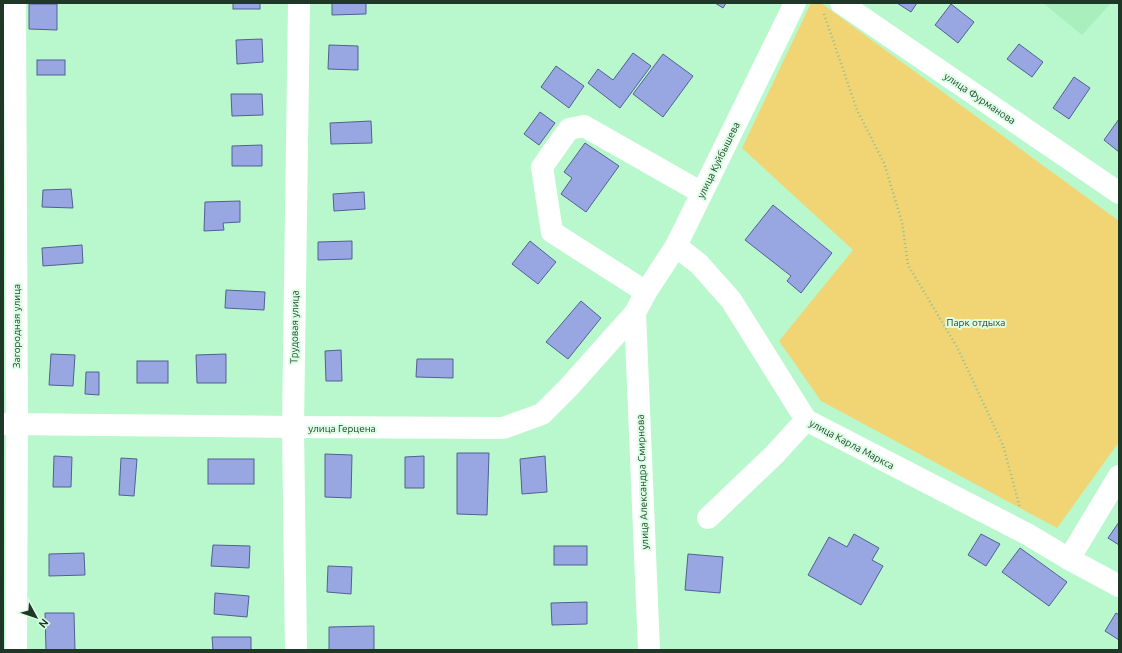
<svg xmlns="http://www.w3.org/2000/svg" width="1122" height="653" font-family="Ubuntu,sans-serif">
	<rect width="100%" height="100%" fill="#b9f8cc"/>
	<!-- built -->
	<path fill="#a8efbd" d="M1043 3H1111L1082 35Z"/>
	<!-- green -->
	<path fill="#f1d575" d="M811 3H821L1119 221V442L1057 528 821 401 779 341 853 250 742 148Z"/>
	<!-- building -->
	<g fill="#98a6e2" stroke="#535f95">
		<rect x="233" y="3" width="27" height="6"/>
		<path d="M332 3H366V14L332 15Z"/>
		<path d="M715 3H726L723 8Z"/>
		<path d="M897 3H917L911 12Z"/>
		<path d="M29 4H57V30L29 29Z"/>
		<path d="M951 4 974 22 958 43 935 25Z"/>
		<path d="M262 39 263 62 237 64 236 40Z"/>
		<path d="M1019 44 1043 62 1032 77 1007 59Z"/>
		<path d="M329 45 358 46V70L328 69Z"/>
		<path d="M633 53 651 66 620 108 588 83 598 69 613 80Z"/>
		<path d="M663 54 693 76 663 117 633 94Z"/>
		<rect x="37" y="60" width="28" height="15"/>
		<path d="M556 66 584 86 569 108 541 87Z"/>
		<path d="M1074 77 1090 88 1069 119 1053 108Z"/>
		<path d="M231 94H262L263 115 232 116Z"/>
		<path d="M540 112 555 123 539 145 524 134Z"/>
		<path d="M1119 119V152L1104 140Z"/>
		<path d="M371 121 372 143 331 144 330 123Z"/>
		<path d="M585 143 619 166 586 212 561 194 572 178 564 172Z"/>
		<path d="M262 145V166H232V146Z"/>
		<path d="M71 189 73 208 42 207 43 190Z"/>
		<path d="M364 192 365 209 334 211 333 194Z"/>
		<path d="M240 201V222L223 223 224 230 204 231 205 202Z"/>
		<path d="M773 205 832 253 801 293 787 281 791 276 745 240Z"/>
		<path d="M352 241V259L318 260V242Z"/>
		<path d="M530 241 556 262 538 284 512 264Z"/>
		<path d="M82 245 83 263 43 266 42 248Z"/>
		<path d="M226 290 265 292 264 310 225 308Z"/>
		<path d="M581 301 601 318 568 359 546 342Z"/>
		<path d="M341 350 342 381H326L325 351Z"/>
		<path d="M51 354 75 355 73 386 49 385Z"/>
		<path d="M226 354V383H197L196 355Z"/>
		<path d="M417 359H453V378L416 377Z"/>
		<rect x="137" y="361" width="31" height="22"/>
		<path d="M86 372H99V395L85 394Z"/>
		<path d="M457 453H489L487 515 457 514Z"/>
		<path d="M325 454 352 455 351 498 325 497Z"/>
		<path d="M54 456 72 457 71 487H53Z"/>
		<path d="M424 456V488H405V457Z"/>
		<path d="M545 456 547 492 522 494 520 459Z"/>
		<path d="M121 458 137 459 134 496 119 495Z"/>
		<rect x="208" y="459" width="46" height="25"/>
		<path d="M1119 522V545L1108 538Z"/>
		<path d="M854 534 879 548 872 560 883 566 861 605 808 575 829 537 847 547Z"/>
		<path d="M981 534 1000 544 986 566 968 555Z"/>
		<path d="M213 545 250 546 249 568 211 566Z"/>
		<rect x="554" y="546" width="33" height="19"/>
		<path d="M1020 548 1067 582 1049 606 1002 572Z"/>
		<path d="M84 553 85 575 49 576V554Z"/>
		<path d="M688 554 723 557 720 593 685 590Z"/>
		<path d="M328 566 352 567 351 594 327 592Z"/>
		<path d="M215 593 249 596 247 617 214 614Z"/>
		<path d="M587 602V624L552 625 551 603Z"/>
		<path d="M45 613H74L75 650H46Z"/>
		<path d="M1116 613 1119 615V640L1105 631Z"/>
		<path d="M374 626V650H329V627Z"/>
		<path d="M212 637H251V650H213Z"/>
	</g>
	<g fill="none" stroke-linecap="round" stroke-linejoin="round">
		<!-- path -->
		<path stroke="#8abe9a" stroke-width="2.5" stroke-dasharray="1 3" stroke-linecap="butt" d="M824 14 857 110 884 163 902 222 908 265 957 347 1003 445 1020 508"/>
		<!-- minor -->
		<g stroke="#fff" stroke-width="22">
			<path d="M15 3 17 424 16 650"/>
			<path d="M841 3 1119 193"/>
			<path d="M676 246 699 264 731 300 806 420 1027 534 1069 559 1119 586"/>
			<path d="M646 292 552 232 542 167 569 129 584 126 702 193"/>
			<path d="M635 313 649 650"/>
			<path d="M3 424 293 427 503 428 542 414 569 387 635 313 646 292 676 246 795 3"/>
			<path d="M708 518 774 455 806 420"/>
			<path d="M1069 559 1119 476"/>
			<path d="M296 650 293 427 299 3"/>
		</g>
	</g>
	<g text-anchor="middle" stroke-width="4" stroke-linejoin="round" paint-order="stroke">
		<!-- street labels -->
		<g font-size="10" fill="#1e3726" stroke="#daffe4">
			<text transform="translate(980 98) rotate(34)" y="4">улица Фурманова</text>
			<text transform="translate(718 160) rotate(-64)" y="4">улица Куйбышева</text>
			<text transform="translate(16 326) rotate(-90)" y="4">Загородная улица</text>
			<text transform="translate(294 327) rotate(-89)" y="4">Трудовая улица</text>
			<text x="342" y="432">улица Герцена</text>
			<text transform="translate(852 444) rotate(28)" y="4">улица Карла Маркса</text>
			<text transform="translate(642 482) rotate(-92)" y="4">улица Александра Смирнова</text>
		</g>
		<!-- park labels -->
		<g font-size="10" fill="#3a341e" stroke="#daffe4">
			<text x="976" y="326">Парк отдыха</text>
		</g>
	</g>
	<!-- border -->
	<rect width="1122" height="653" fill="none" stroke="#1e3726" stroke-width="8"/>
	<!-- north arrow -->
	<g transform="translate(36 617) rotate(130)" stroke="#daffe4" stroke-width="3" paint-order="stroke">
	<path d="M0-3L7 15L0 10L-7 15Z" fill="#1e3726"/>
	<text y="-6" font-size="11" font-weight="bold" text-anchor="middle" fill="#1e3726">N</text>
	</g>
</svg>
